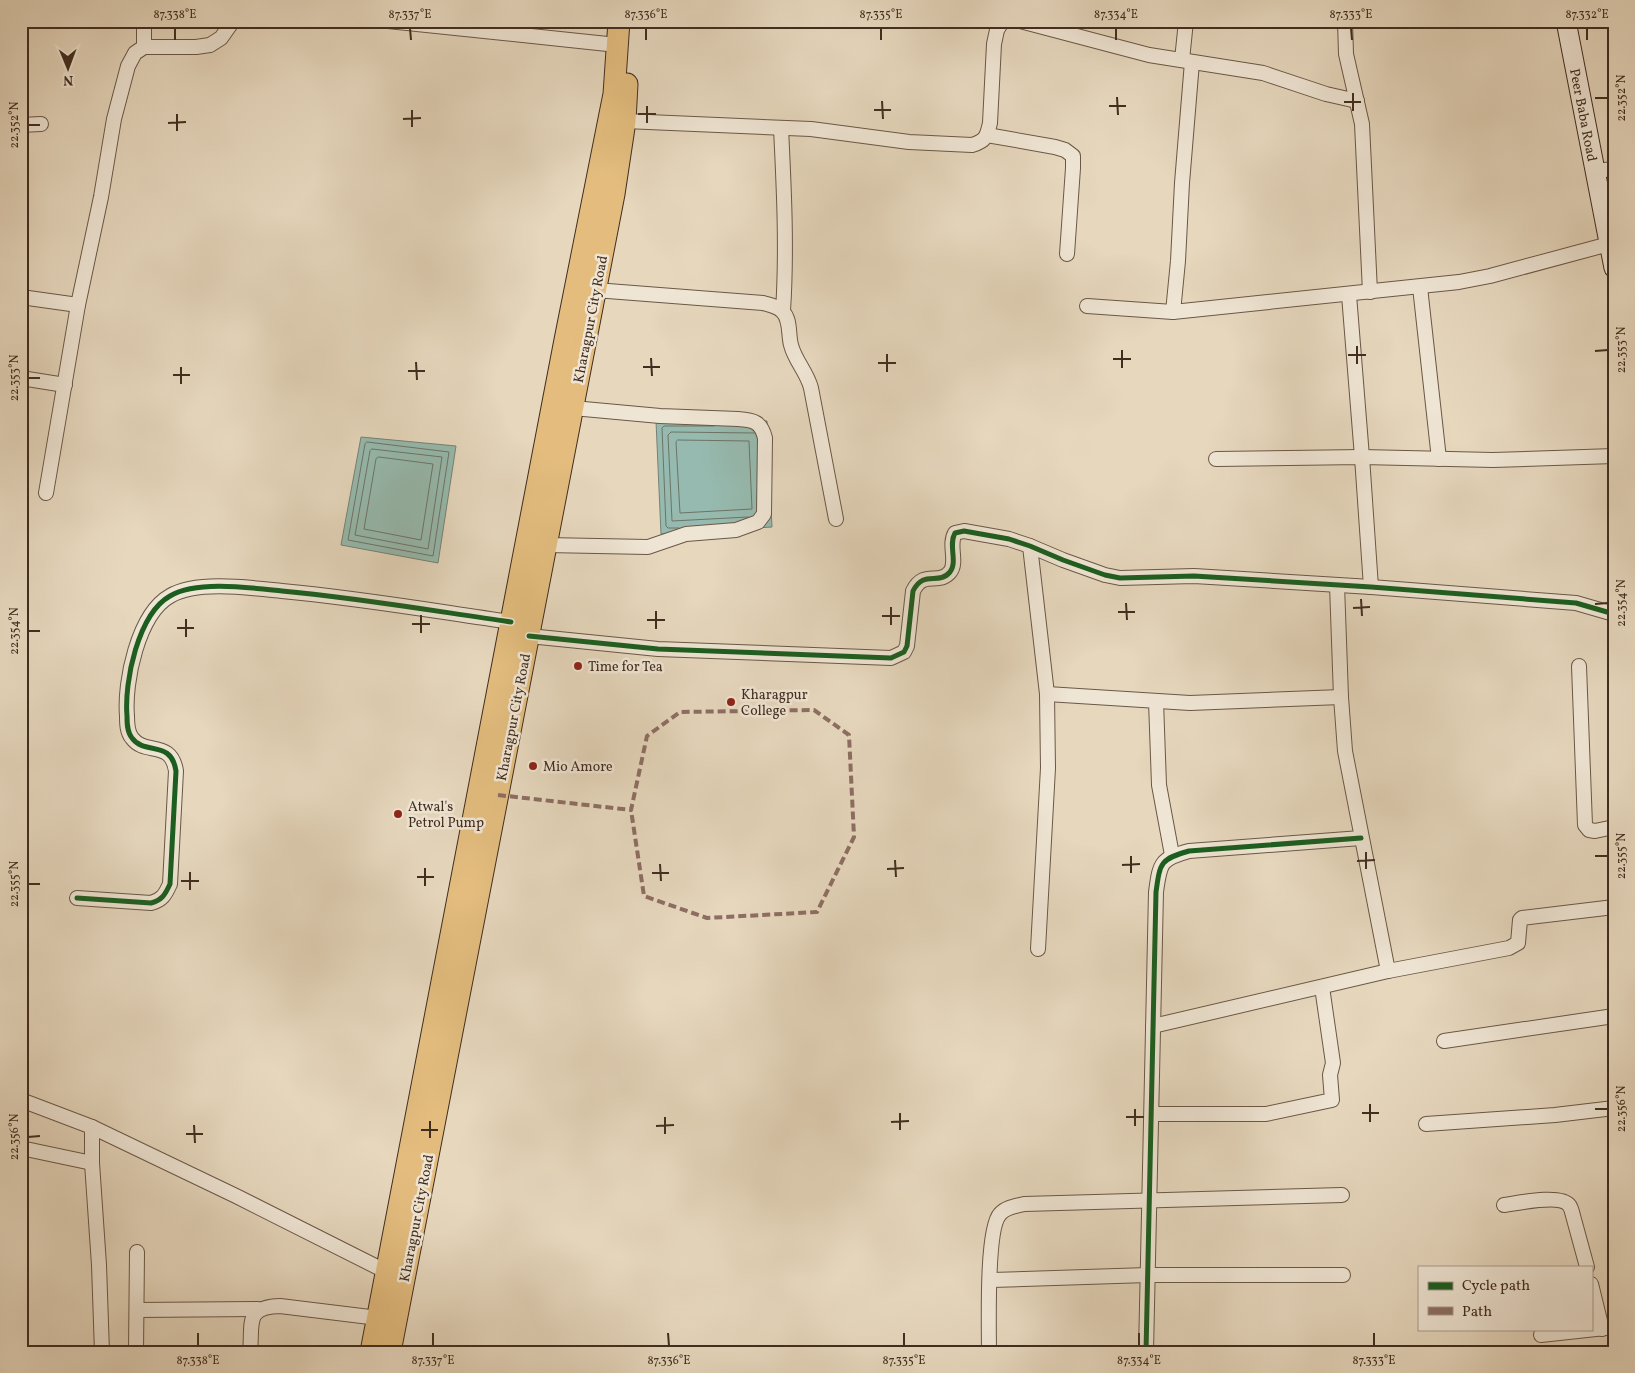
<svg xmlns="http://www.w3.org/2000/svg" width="1635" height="1373" font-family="Vollkorn,serif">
	<rect width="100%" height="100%" fill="#e6d7bd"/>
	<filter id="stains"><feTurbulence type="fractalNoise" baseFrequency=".004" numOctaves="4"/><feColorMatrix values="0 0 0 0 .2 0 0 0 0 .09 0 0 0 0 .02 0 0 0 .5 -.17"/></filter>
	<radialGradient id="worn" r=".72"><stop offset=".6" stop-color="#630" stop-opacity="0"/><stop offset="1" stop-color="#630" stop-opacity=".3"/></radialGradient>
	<!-- water -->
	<g fill="#96baaf" stroke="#748275">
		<path d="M656 421H767L772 527 661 534Z"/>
		<path d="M361 437 456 446 438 563 341 545Z"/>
	</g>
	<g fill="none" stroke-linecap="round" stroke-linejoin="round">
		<!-- shore -->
		<g stroke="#6c7467" stroke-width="1">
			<path d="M678 440 749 441 752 509 680 513 676 442Z"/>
			<path d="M367 442 449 452 433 556 348 540 365 444Z"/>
			<path d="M372 449 442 457 428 549 355 535 370 451Z"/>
			<path d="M379 457 433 464 421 540 364 529 376 459Z"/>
			<path d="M748 517 672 521 668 435 671 432 754 433"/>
			<path d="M679 528H668L666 526 662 428 664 426H714"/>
		</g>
		<defs>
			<g id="minor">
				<path d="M388 21 617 45"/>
				<path d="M1020 21 1149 55 1263 73 1326 94 1357 101"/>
				<path d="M1345 21 1346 54 1362 124 1370 292"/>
				<path d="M144 47V28L146 21"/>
				<path d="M1182 60 1186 21"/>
				<path d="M625 121 811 129 909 142 972 145C986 141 987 136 990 123L994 44 997 30 1002 22 1006 21"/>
				<path d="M21 125 41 124"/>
				<path d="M781 128C784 189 787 250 783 311"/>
				<path d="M987 135 1055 147 1065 150 1073 156V168L1067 254"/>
				<path d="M1595 171 1614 169"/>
				<path d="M1420 287 1439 459"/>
				<path d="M595 290 763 303C770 305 777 306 782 311 791 319 788 334 791 345 795 361 807 372 811 388L836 519"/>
				<path d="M1349 295 1362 457 1371 587"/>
				<path d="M21 297 78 305"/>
				<path d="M1087 306 1173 312 1459 282 1490 276 1609 244"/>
				<path d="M1173 312 1178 261 1182 183 1192 62"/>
				<path d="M21 378 65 385"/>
				<path d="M1216 459 1362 457 1493 460 1614 456"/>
				<path d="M46 493 78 305 101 197 114 119 128 66 135 53 144 47H196L210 45 221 38 233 21"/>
				<path d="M546 545 648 547 686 534 736 530 758 522 764 514 765 438C761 422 754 420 738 419L660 416 573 408"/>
				<path d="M1030 546 1047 694 1048 768 1038 949"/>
				<path d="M1337 585 1341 697 1345 751 1388 971"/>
				<path d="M529 636 658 649 891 658 904 652 907 646 913 591C924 569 938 586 950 572 958 562 948 545 955 533L964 531 1009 539 1030 546 1063 560 1105 575 1120 578 1194 576 1371 587 1576 603 1614 614"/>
				<path d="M1579 666 1585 825 1589 830 1595 831 1614 827"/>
				<path d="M1047 694 1190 703 1341 697"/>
				<path d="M1156 701 1159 785 1172 855"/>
				<path d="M77 898 151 903C162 900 165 895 170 884L176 771C171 739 145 756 132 738 127 732 127 723 127 716 124 682 138 614 170 596 197 580 252 588 282 591 359 598 434 611 511 622"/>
				<path d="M1153 1026 1388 971 1509 948 1518 943 1520 920 1522 918 1614 907"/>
				<path d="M1444 1041 1614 1016"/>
				<path d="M21 1100 92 1127 236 1196 387 1272"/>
				<path d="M1152 1114H1266L1332 1100 1330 1075 1333 1063 1322 987"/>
				<path d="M1426 1124 1555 1115 1614 1108"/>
				<path d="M92 1127V1163L99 1265 102 1352"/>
				<path d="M21 1148 92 1163"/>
				<path d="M1504 1205C1518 1203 1560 1194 1569 1205 1570 1206 1572 1211 1572 1212L1587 1267"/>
				<path d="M991 1280 1148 1275H1343"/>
				<path d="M1591 1284 1602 1329"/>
				<path d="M137 1310 258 1309"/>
				<path d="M1541 1335 1614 1327"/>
				<path d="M136 1352 137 1252"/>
				<path d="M250 1352C253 1324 244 1307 280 1306L378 1318"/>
				<path d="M989 1352C989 1327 986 1229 1000 1214 1006 1207 1016 1206 1024 1204L1342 1195"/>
				<path d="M1146 1352 1156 892C1160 863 1160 859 1189 851L1361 838"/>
			</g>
			<path id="secondary" d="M1566 21 1614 268"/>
			<g id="primary">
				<path d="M371 1352 565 340 614 94 619 21"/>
				<path d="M390 1352 614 194 625 121 627 84"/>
			</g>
		</defs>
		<!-- minor casing -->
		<use href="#minor" stroke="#6a5846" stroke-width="16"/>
		<!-- secondary casing -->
		<use href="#secondary" stroke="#412d1f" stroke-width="21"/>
		<!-- primary casing -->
		<use href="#primary" stroke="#412d1f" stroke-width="23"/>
		<!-- minor -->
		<use href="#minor" stroke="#efe5d4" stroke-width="14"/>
		<!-- secondary -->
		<use href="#secondary" stroke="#efe5d4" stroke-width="19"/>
		<!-- primary -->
		<use href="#primary" stroke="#e3bc7e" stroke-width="21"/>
		<!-- quiet -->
		<path stroke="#8d6e63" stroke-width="4" stroke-dasharray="8 4" stroke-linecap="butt" d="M498 795 631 810 647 736 680 712 814 710 849 735 854 837 817 912 707 918 644 896 631 810"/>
		<defs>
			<g id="cycleway">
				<path d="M529 636 658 649 891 658 904 652 907 646 913 591C924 569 938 586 950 572 958 562 948 545 955 533L964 531 1009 539 1030 546 1063 560 1105 575 1120 578 1194 576 1371 587 1576 603 1614 614"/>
				<path d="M77 898 151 903C162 900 165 895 170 884L176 771C171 739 145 756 132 738 127 732 127 723 127 716 124 682 138 614 170 596 197 580 252 588 282 591 359 598 434 611 511 622"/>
				<path d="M1146 1352 1156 892C1160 863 1160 859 1189 851L1361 838"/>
			</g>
		</defs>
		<!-- cycleway casing -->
		<use href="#cycleway" stroke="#efe5d4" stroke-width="8"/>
		<!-- cycleway -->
		<use href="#cycleway" stroke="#1b5e20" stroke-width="5"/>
	</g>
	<!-- ticks -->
	<path fill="none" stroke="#412d1f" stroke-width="2" d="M175 28V40M410 28 411 40M646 28V40M881 28V40M1116 28V40M1351 28 1352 40M1587 28V40M1353 93V111M1117 97 1118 115M1595 98H1608M882 101 883 119M1344 102H1361M647 106V123M1109 106H1126M412 110V127M874 110H891M177 114V131M638 114H656M403 119 421 118M168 123 186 122M28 125H40M1357 346V364M1122 350V368M1595 351 1608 350M887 354V372M1348 355H1366M651 358 652 376M1113 359H1131M416 362 417 380M878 363H896M181 367V384M643 367H660M408 371H425M173 375H190M28 378H40M1361 599 1362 616M1126 603 1127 620M1595 604 1608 603M891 607V625M1353 608 1370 607M656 611V629M1118 612H1135M421 615V633M882 616H900M186 619V637M647 620H665M412 624H430M177 628H194M28 631H40M1366 852V869M1131 856V873M1595 856H1608M895 860 896 877M1357 861 1375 860M660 864 661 881M1122 865 1140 864M425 868V886M887 869 904 868M190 872V890M652 873H669M417 877H434M181 881H199M28 884H40M1370 1104V1122M1135 1109V1126M1595 1109H1608M900 1113V1130M1362 1113H1379M665 1117V1134M1126 1117H1144M430 1121V1138M891 1122 909 1121M194 1125 195 1143M656 1126 674 1125M421 1130H438M186 1134H203M28 1137 40 1136M198 1333V1346M433 1333V1346M668 1333 669 1346M904 1333V1346M1139 1333V1346M1374 1333V1346"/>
	<!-- markers -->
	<g fill="#8f2418" stroke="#efe5d4" stroke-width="2">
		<circle cx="578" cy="666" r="5"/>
		<circle cx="731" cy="702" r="5"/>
		<circle cx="533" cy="766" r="5"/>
		<circle cx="398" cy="814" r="5"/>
	</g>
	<g text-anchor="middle" stroke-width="5" stroke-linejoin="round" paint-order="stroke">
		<!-- street labels -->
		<g font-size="14" fill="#412d1f" stroke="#efe5d4">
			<text transform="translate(1584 115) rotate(79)" y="5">Peer Baba Road</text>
			<text transform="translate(590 319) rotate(-79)" y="5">Kharagpur City Road</text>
			<text transform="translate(513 717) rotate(-79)" y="5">Kharagpur City Road</text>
			<text transform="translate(416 1218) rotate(-79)" y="5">Kharagpur City Road</text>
		</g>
		<!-- poi labels -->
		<g font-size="14" fill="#412d1f" stroke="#efe5d4" text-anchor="start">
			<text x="588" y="671">Time for Tea</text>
			<text x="741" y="699">Kharagpur<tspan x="741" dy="16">College</tspan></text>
			<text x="543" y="771">Mio Amore</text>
			<text x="408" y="811">Atwal's<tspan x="408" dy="16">Petrol Pump</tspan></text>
		</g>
	</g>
	<!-- margin -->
	<rect width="1635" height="1373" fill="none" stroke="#e6d7bd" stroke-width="55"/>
	<!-- legend -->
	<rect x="1418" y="1266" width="175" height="65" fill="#efe5d4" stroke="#a99b8c"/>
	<rect x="1428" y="1282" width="25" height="8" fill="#1b5e20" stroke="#a99b8c"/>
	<text x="1462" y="1290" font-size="15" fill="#412d1f">Cycle path</text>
	<rect x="1428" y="1307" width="25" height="8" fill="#8d6e63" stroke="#a99b8c"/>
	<text x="1462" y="1316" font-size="15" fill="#412d1f">Path</text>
	<!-- north arrow -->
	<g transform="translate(68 68) rotate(179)" stroke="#efe5d4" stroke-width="4" paint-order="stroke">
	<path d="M0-4L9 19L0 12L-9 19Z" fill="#412d1f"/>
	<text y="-8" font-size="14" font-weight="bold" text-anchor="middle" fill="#412d1f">N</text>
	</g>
	<rect x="28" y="28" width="1580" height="1318" fill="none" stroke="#412d1f" stroke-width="2"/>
	<g font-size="12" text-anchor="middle" fill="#412d1f">
		<text x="175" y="18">87.338°E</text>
		<text x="410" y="18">87.337°E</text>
		<text x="646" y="18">87.336°E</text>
		<text x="881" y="18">87.335°E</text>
		<text x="1116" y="18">87.334°E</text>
		<text x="1351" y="18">87.333°E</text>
		<text x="1587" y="18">87.332°E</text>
		<text transform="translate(1621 98) rotate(-90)" y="4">22.352°N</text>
		<text transform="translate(14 125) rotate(-90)" y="4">22.352°N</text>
		<text transform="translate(1621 350) rotate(-90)" y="4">22.353°N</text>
		<text transform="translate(14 378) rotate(-90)" y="4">22.353°N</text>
		<text transform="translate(1621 603) rotate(-90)" y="4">22.354°N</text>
		<text transform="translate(14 631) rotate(-90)" y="4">22.354°N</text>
		<text transform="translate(1621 856) rotate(-90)" y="4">22.355°N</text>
		<text transform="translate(14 884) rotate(-90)" y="4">22.355°N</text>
		<text transform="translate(1621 1109) rotate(-90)" y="4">22.356°N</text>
		<text transform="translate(14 1137) rotate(-90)" y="4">22.356°N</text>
		<text x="198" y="1364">87.338°E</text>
		<text x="433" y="1364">87.337°E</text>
		<text x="669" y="1364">87.336°E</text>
		<text x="904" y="1364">87.335°E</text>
		<text x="1139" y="1364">87.334°E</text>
		<text x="1374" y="1364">87.333°E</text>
	</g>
	<rect width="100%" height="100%" filter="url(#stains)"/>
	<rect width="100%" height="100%" fill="url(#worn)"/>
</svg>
